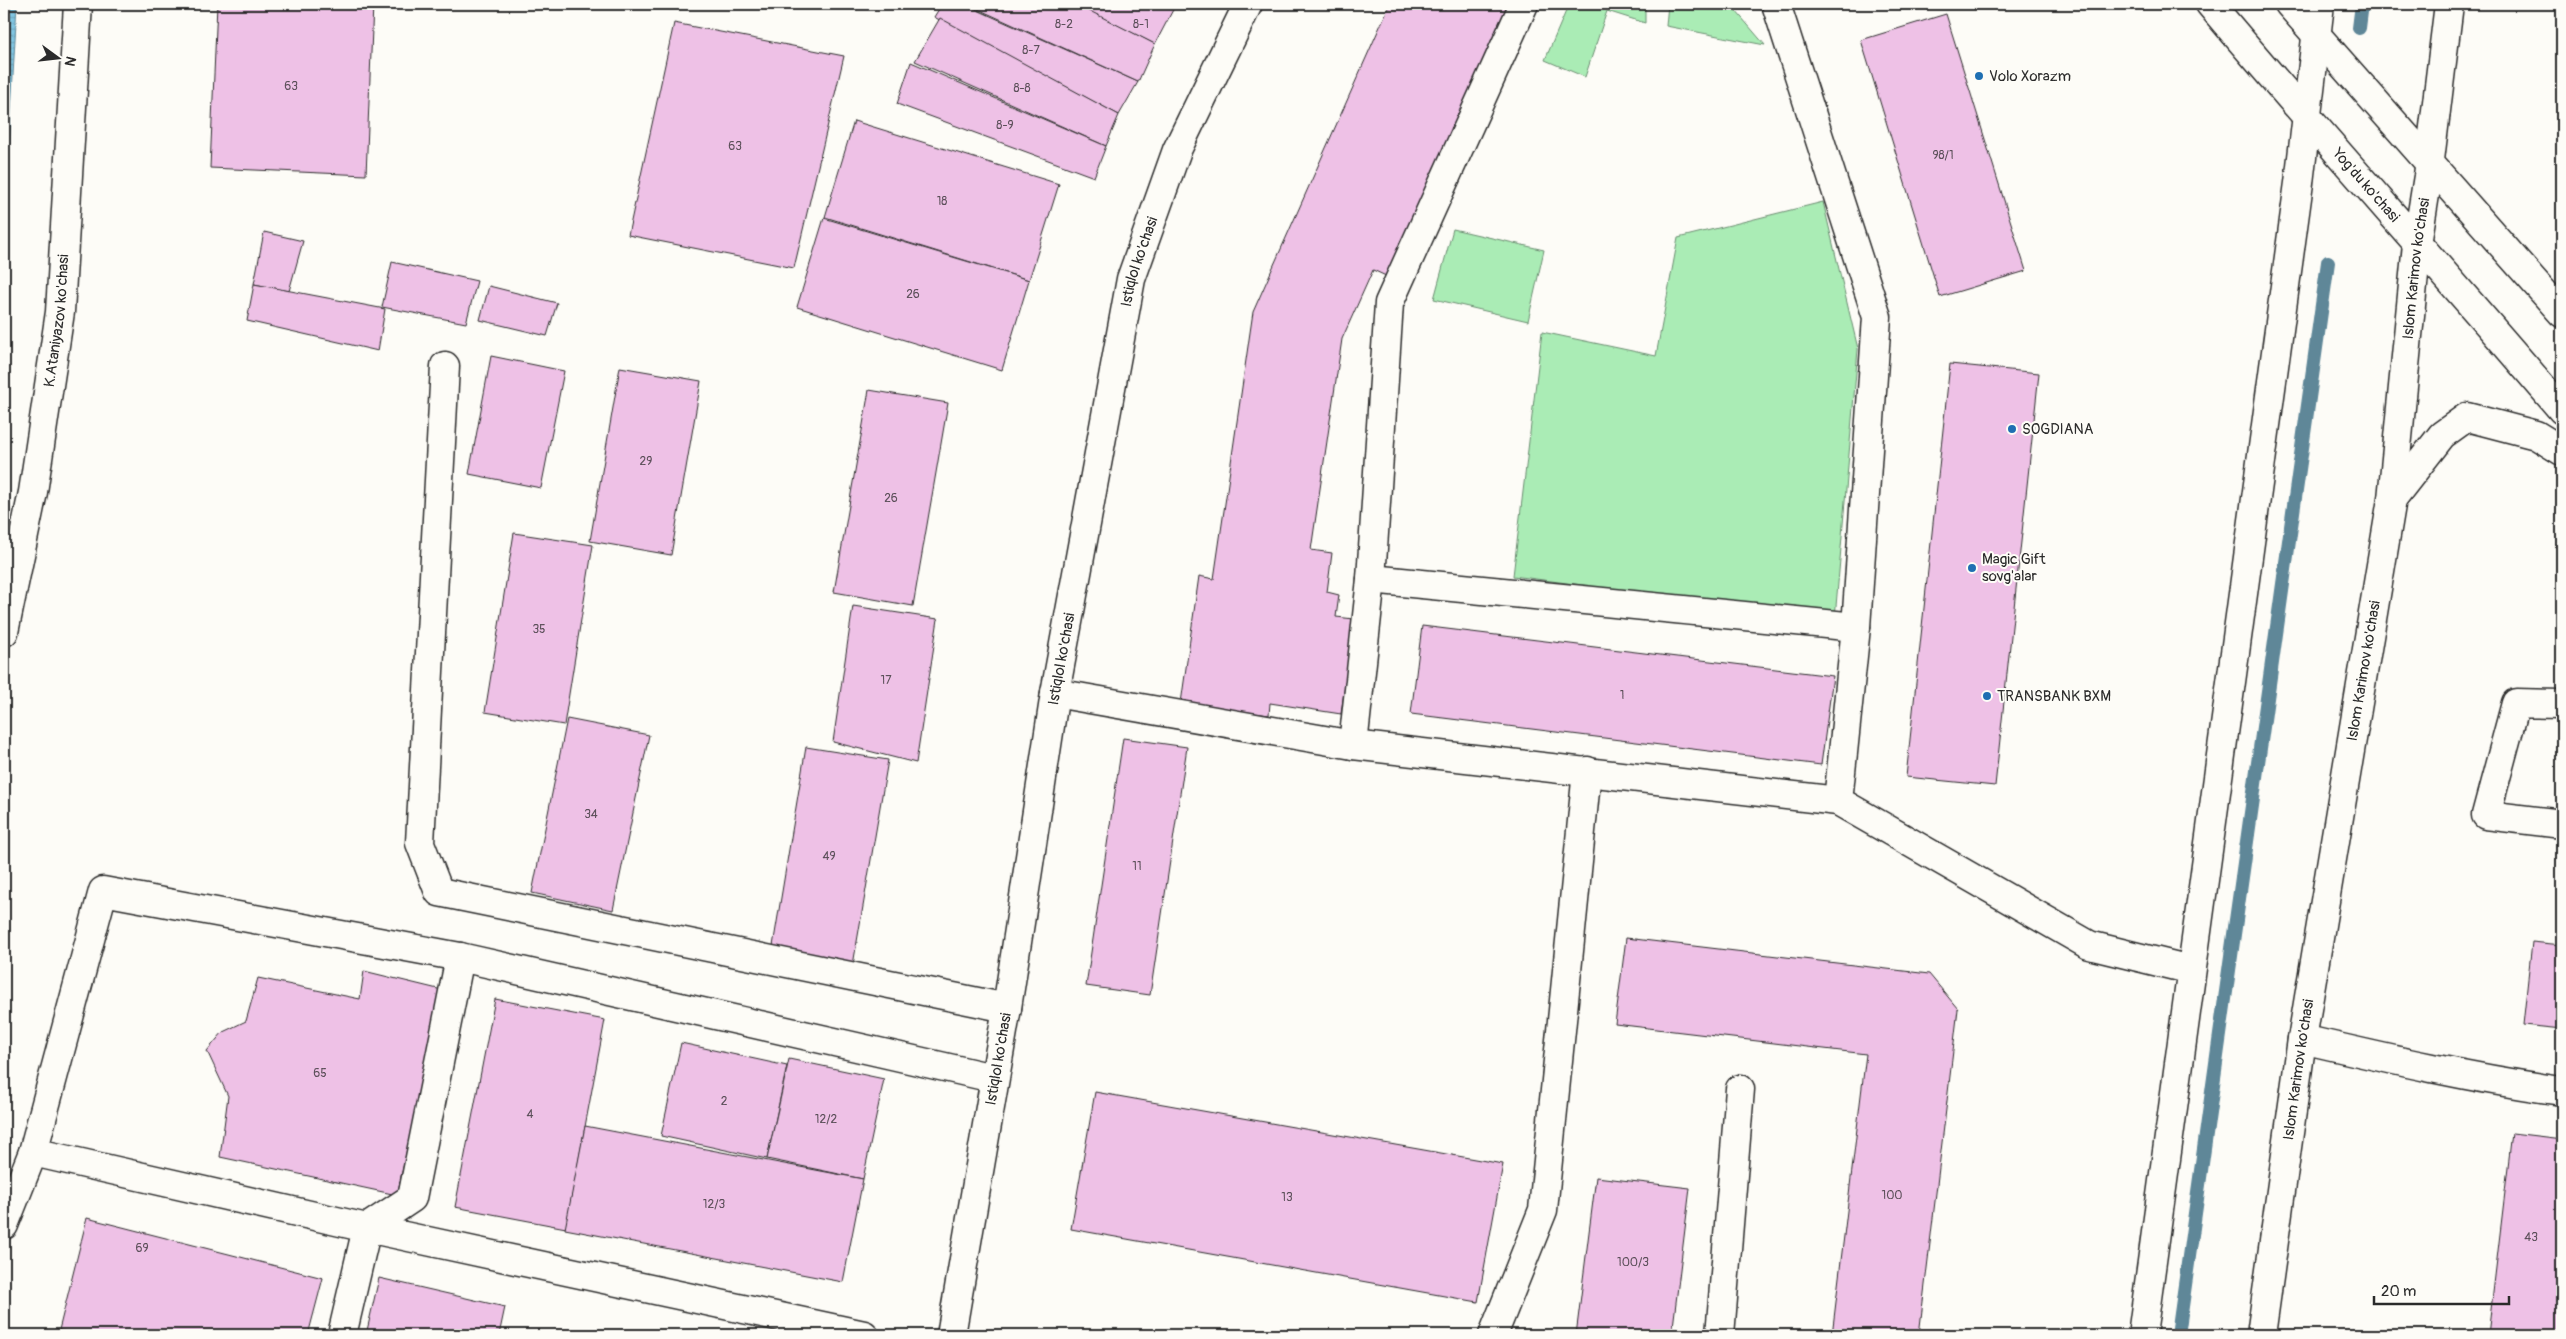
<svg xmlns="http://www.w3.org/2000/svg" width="2566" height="1339" font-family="Pangolin,sans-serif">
	<defs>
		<pattern id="water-rules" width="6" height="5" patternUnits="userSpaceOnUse" patternTransform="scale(1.25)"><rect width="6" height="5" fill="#80c5e1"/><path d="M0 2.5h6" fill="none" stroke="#6fa9c1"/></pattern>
	</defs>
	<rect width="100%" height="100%" fill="#fdfcf7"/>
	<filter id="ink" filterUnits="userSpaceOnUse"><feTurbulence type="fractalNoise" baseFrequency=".02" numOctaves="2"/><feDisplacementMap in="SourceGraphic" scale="10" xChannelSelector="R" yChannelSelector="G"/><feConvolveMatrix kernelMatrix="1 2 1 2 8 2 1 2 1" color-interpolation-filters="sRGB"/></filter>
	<g filter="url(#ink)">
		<!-- grass -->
		<g fill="#aaecb5" stroke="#6a8c70">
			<path d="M1569 4H1645V23L1607 11 1585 77 1545 60Z"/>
			<path d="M1668 4H1730L1765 45 1666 26Z"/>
			<path d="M1823 202 1858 349 1835 618 1513 576 1542 332 1656 356 1678 238Z"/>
			<path d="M1453 229 1544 250 1528 321 1434 299Z"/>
		</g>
		<!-- water -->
		<path fill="url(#water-rules)" stroke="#5e8798" d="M4 4H17L4 237Z"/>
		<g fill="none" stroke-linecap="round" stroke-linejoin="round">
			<!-- stream -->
			<g stroke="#5e8798" stroke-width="14">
				<path d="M2359 28 2362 4"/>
				<path d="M2178 1335 2328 262"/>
			</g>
		</g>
		<!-- building -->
		<g fill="#eec1e6" stroke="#2b2b2b">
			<path d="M217 4H373L366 175 210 168Z"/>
			<path d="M942 4H964L1138 82 1119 115 934 17Z"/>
			<path d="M967 4H1078L1155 44 1138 82Z"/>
			<path d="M1076 4H1176L1155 44Z"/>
			<path d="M1390 4H1511L1386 276 1373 270 1342 339 1311 550 1332 553 1327 592 1339 595 1336 617 1354 619 1341 714 1270 703 1269 715 1181 703 1199 576 1214 579 1253 312Z"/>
			<path d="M1946 14 2026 271 1940 297 1861 40Z"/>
			<path d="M940 18 1119 115 1106 146 915 61Z"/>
			<path d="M674 23 844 56 794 268 628 235Z"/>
			<path d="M911 62 1106 146 1094 177 897 104Z"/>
			<path d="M854 121 1059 184 1029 280 825 217Z"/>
			<path d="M824 218 1029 280 1002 370 797 307Z"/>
			<path d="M264 232 303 241 289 291 254 284Z"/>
			<path d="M392 262 477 281 466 323 382 307Z"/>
			<path d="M254 284 385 309 378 351 247 321Z"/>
			<path d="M489 286 557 303 547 336 480 320Z"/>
			<path d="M491 356 564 371 541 488 469 474Z"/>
			<path d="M1950 364 2039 373 1995 786 1906 777Z"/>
			<path d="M620 367 701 381 671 555 590 541Z"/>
			<path d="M869 390 948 403 913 606 834 592Z"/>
			<path d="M514 533 593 545 564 725 485 712Z"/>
			<path d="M853 606 938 619 916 763 833 742Z"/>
			<path d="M1422 626 1833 676 1821 765 1411 714Z"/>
			<path d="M567 719 649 735 613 910 532 893Z"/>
			<path d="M1123 738 1187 747 1150 995 1086 986Z"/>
			<path d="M806 747 888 760 853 965 772 952Z"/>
			<path d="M1626 938 1929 974 1958 1009 1919 1335H1832L1866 1054 1615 1024Z"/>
			<path d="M2532 942 2562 945V1029L2523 1025Z"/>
			<path d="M364 971 442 990 397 1195 220 1157 228 1096 207 1051 223 1032 246 1021 258 978 360 999Z"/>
			<path d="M495 999 605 1020 566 1228 455 1207Z"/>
			<path d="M681 1043 787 1066 767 1159 661 1136Z"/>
			<path d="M789 1059 884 1079 863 1179 767 1159Z"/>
			<path d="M1095 1092 1503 1164 1478 1302 1071 1229Z"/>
			<path d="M585 1126 863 1179 843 1282 565 1229Z"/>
			<path d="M2512 1133 2562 1139V1335H2488Z"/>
			<path d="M1596 1177 1690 1188 1672 1335H1576Z"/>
			<path d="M87 1218 323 1278 308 1335H80L59 1330Z"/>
			<path d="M379 1278 505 1307 499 1335H366Z"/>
			<path d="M594 1329 624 1335H593Z"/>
		</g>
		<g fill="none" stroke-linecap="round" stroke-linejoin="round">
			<defs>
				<g id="minor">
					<path d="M1776 4 1877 317 1856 627 1838 801"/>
					<path d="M445 366 420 843 439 892 1007 1008"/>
					<path d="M1371 579 1856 627"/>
					<path id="s1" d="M4 632 33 492 60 312 78 4"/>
					<path d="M1055 693 1353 745 1838 801 2089 945 2191 970"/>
					<path d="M2562 704 2516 703 2486 815 2562 824"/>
					<path d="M1353 745 1371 579 1389 303 1524 4"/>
					<path d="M2302 1039C2388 1059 2475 1079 2562 1091"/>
					<path d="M33 1152 367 1228 864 1335"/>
					<path d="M4 1225 33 1152 103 891 460 957 993 1078"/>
					<path d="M342 1335 367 1228 412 1198 460 957"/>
					<path id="s2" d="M951 1335 1007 1008 1055 693 1131 279 1177 150 1248 4"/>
					<path d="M1493 1335 1543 1210 1587 771"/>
					<path d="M1720 1335 1740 1089"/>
				</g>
				<g id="major">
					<path id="s3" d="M2210 4C2325 141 2446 273 2562 410"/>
					<path d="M2289 4 2562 313"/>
					<path d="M2392 499 2442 435 2467 417 2536 435 2562 451"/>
					<path d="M2142 1335 2299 183 2320 4"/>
					<path id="s4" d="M2261 1335 2302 1039 2392 499 2417 244 2428 176 2449 4"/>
				</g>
			</defs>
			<!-- minor casing -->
			<use href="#minor" stroke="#2b2b2b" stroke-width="31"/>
			<!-- major casing -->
			<use href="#major" stroke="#2b2b2b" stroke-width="31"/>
			<!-- minor -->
			<use href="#minor" stroke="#fdfcf7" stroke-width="28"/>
			<!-- major -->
			<use href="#major" stroke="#fdfcf7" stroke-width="28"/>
		</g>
	</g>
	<!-- markers -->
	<g fill="#1f6fb2" stroke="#fdfcf7" stroke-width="2">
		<circle cx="1979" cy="76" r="5"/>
		<circle cx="2012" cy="429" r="5"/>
		<circle cx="1972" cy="568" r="5"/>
		<circle cx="1987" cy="696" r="5"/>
	</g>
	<g text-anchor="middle" stroke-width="4" stroke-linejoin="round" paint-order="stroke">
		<!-- number labels -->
		<g font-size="12" fill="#5c505a">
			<text x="1064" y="28">8-2</text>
			<text x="1141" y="28">8-1</text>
			<text x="1031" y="54">8-7</text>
			<text x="291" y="90">63</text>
			<text x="1022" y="92">8-8</text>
			<text x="1005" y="129">8-9</text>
			<text x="735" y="150">63</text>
			<text x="1943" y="159">98/1</text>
			<text x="942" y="205">18</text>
			<text x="913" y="298">26</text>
			<text x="646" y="465">29</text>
			<text x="891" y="502">26</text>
			<text x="539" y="633">35</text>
			<text x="886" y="684">17</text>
			<text x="1622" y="699">1</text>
			<text x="591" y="818">34</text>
			<text x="829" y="860">49</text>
			<text x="1137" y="870">11</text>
			<text x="320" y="1077">65</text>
			<text x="724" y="1105">2</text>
			<text x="530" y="1118">4</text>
			<text x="826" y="1123">12/2</text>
			<text x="1892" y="1199">100</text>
			<text x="1287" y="1201">13</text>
			<text x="714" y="1208">12/3</text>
			<text x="2531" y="1241">43</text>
			<text x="142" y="1252">69</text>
			<text x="1633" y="1266">100/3</text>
		</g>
		<!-- poi labels -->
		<g font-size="15" fill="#2b2b2b" stroke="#fdfcf7" text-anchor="start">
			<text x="1989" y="81">Volo Xorazm</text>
			<text x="2022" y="434">SOGDIANA</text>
			<text x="1982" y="564">Magic Gift<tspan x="1982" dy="17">sovg'alar</tspan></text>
			<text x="1997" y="701">TRANSBANK BXM</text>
		</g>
		<!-- street labels -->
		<g font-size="15" fill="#2b2b2b" stroke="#fdfcf7">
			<text dy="5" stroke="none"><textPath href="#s3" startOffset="239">Yog'du ko'chasi</textPath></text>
			<text dy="5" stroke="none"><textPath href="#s2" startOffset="1090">Istiqlol ko'chasi</textPath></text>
			<text dy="5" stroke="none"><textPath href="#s4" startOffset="1078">Islom Karimov ko'chasi</textPath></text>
			<text dy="5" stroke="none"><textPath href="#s1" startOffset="316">K.Ataniyazov ko'chasi</textPath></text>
			<text dy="5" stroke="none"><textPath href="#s2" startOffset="685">Istiqlol ko'chasi</textPath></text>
			<text dy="5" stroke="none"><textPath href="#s4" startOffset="672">Islom Karimov ko'chasi</textPath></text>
			<text dy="5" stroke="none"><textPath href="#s2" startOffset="280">Istiqlol ko'chasi</textPath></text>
			<text dy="5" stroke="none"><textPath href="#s4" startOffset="268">Islom Karimov ko'chasi</textPath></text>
		</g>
	</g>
	<!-- margin -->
	<rect width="2566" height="1339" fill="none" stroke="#fdfcf7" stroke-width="20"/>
	<rect x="10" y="10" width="2546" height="1319" fill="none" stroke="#2b2b2b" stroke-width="2" filter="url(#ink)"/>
	<!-- north arrow -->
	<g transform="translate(58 58) rotate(105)" stroke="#fdfcf7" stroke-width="4" paint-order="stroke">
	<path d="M0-4L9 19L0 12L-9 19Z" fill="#2b2b2b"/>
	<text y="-8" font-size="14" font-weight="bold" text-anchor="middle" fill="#2b2b2b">N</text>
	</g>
	<!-- scale -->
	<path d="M2374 1296v8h135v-8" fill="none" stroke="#2b2b2b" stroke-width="2.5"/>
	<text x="2381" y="1296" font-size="15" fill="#2b2b2b" stroke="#fdfcf7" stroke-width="4" paint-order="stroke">20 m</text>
</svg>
